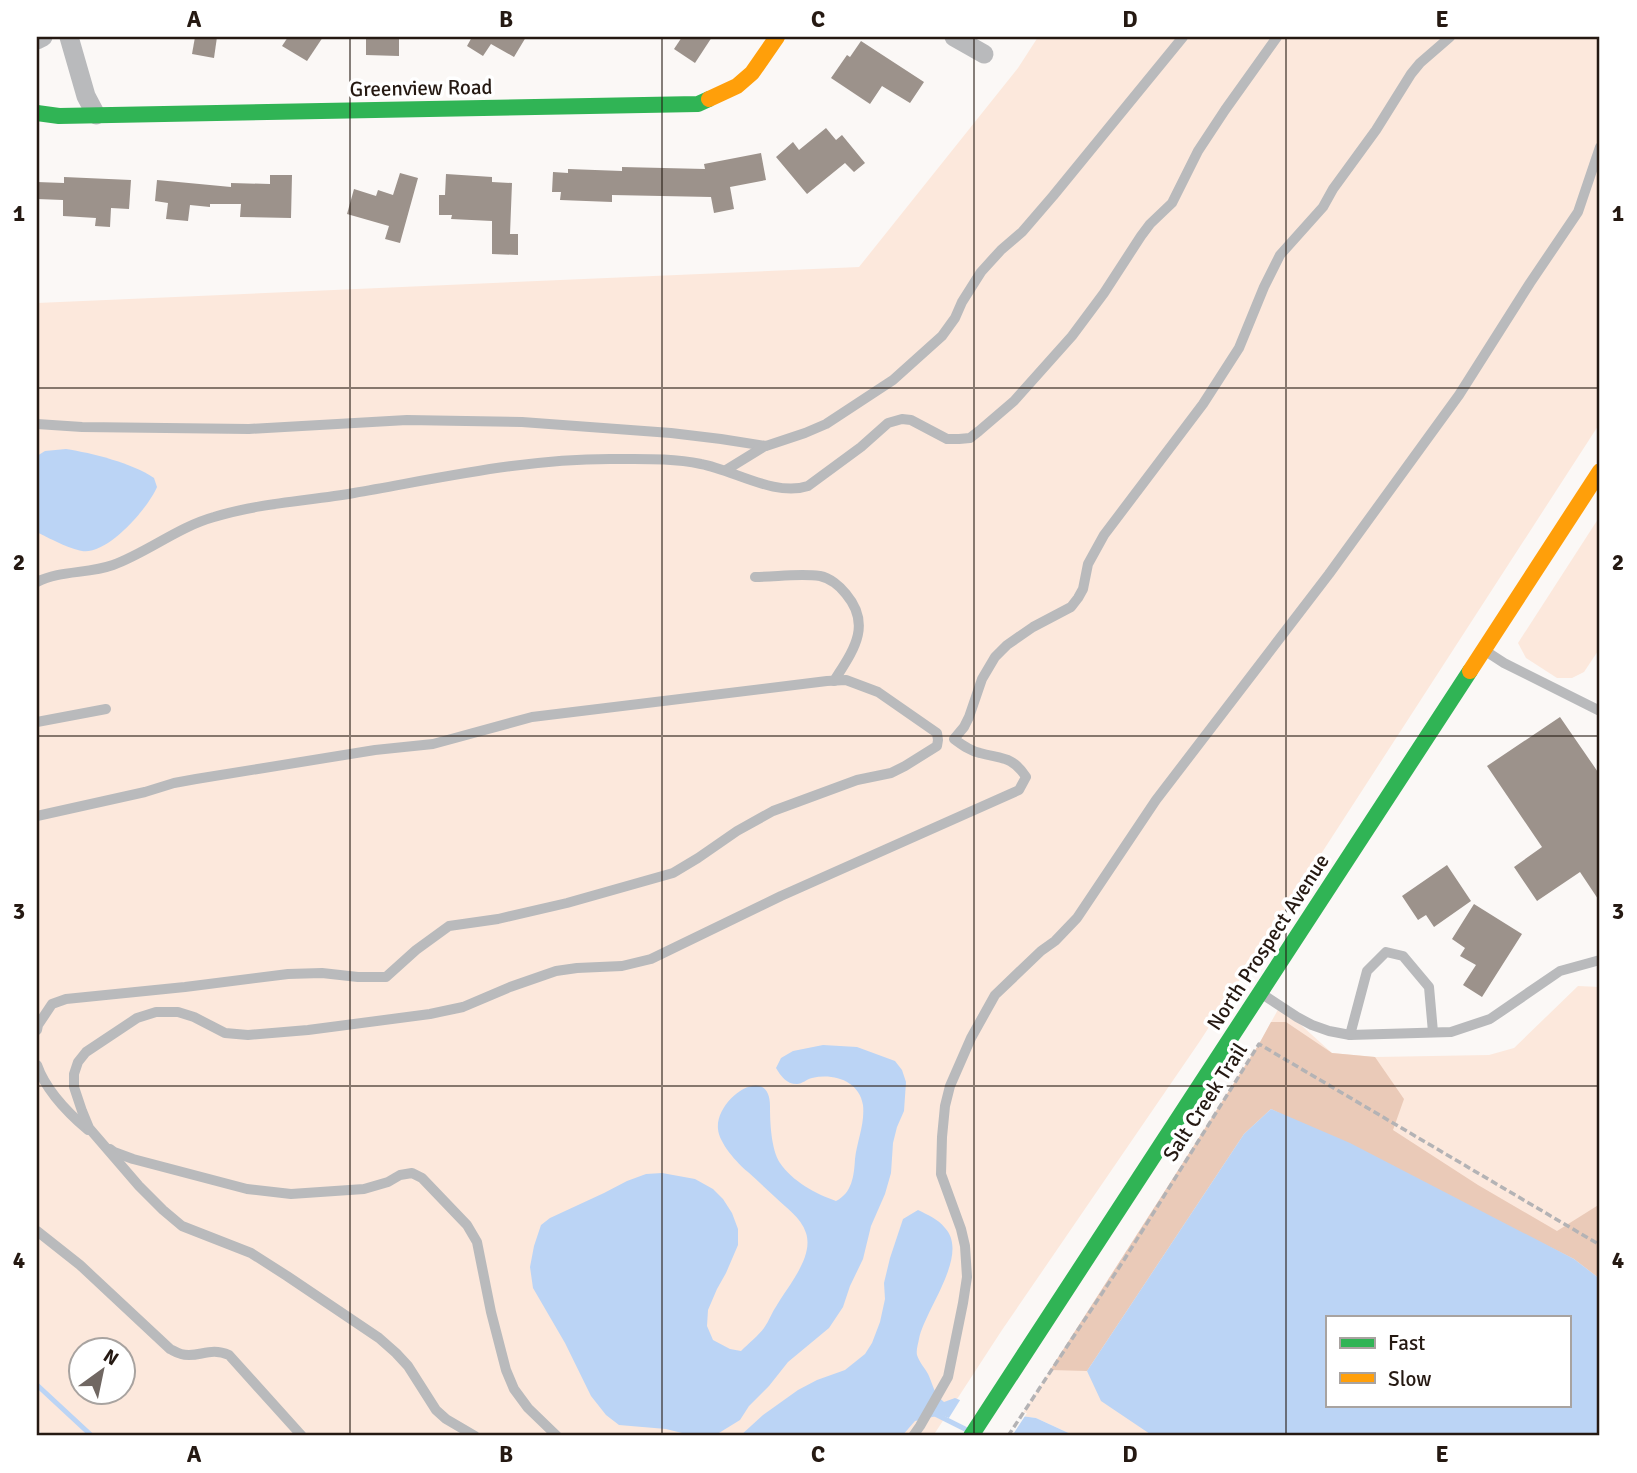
<svg xmlns="http://www.w3.org/2000/svg" width="1637" height="1473" font-family="Signika,sans-serif">
	<rect width="100%" height="100%" fill="#fbf8f6"/>
	<!-- green -->
	<g fill="#fce8dc" fill-rule="evenodd">
		<path d="M1038 37H1600V423L1200 1041 1002 1330 933 1436H45L37 1429V303L859 267 1018 68ZM80 1350H122V1392H80Z"/>
		<path d="M1600 516V648L1584 672 1572 678H1557L1526 658 1518 643Z"/>
		<path d="M1578 986 1600 987V1143L1598 1145 1600 1147V1436H1075L1036 1418 1021 1416 1259 1044 1280 1006 1332 1053 1375 1057 1489 1055 1514 1048ZM1327 1317H1569V1405H1327Z"/>
	</g>
	<!-- forest -->
	<path fill="#eacab8" d="M1271 1022H1286L1332 1053 1375 1057 1404 1099 1393 1130 1478 1185 1557 1231 1600 1204V1279L1574 1259 1271 1109 1244 1134 1087 1371 1050 1370 1259 1044Z"/>
	<!-- water -->
	<g fill="#bbd4f5" fill-rule="evenodd">
		<path d="M66 449C92 453 132 463 154 478L157 487C148 508 108 555 82 551 70 549 48 538 37 532V456L45 451Z"/>
		<path d="M823 1045 857 1047 895 1061 902 1070 906 1082 904 1111 897 1127 893 1143 891 1173 885 1194 871 1226 863 1259 850 1286 843 1307 829 1328 788 1362 769 1386 749 1406 740 1420 714 1436H694L666 1429 619 1425 606 1415 591 1396 565 1343 533 1288 530 1267 534 1246 541 1225 550 1218 604 1193 627 1181 646 1174 662 1173 695 1179 713 1189 723 1199 732 1213 738 1229V1245L726 1273 717 1289 708 1310 707 1326 713 1340 730 1349 741 1351C749 1343 758 1336 764 1328 769 1321 772 1312 777 1305 788 1286 814 1257 806 1233 801 1217 786 1208 775 1197 766 1189 757 1180 748 1172 737 1163 719 1143 718 1129 715 1098 770 1062 770 1106 770 1122 771 1149 780 1163 792 1181 816 1194 836 1201 852 1193 854 1176 855 1159 857 1141 865 1124 863 1105 859 1081 834 1073 812 1078 807 1079 802 1084 797 1084 786 1084 781 1076 776 1068L781 1058 793 1051Z"/>
		<path d="M1271 1109 1350 1143 1574 1259 1600 1279V1436H1153L1101 1401 1087 1371 1244 1134ZM1327 1317H1569V1405H1327Z"/>
		<path d="M918 1210C928 1215 938 1219 945 1228 970 1255 925 1309 919 1339 918 1344 916 1350 917 1355 919 1362 925 1368 928 1374 934 1387 933 1392 944 1402L955 1398 986 1411 1036 1418 1075 1436H996L941 1415 915 1421 902 1436H740L763 1415 798 1390 817 1380 845 1370 865 1354 872 1343 880 1322 885 1299 884 1283 890 1258 903 1219Z"/>
	</g>
	<!-- pier -->
	<path fill="#fbf8f6" d="M962 1397 986 1408 1027 1413 1012 1436H986L947 1421Z"/>
	<g fill="none" stroke-linecap="round" stroke-linejoin="round">
		<!-- stream -->
		<g stroke="#bbd4f5" stroke-width="5">
			<path d="M37 1385 92 1436"/>
			<path d="M933 1413 965 1429"/>
		</g>
	</g>
	<!-- building -->
	<g fill="#9c928b">
		<path d="M195 37H217L214 58 192 54Z"/>
		<path d="M288 37H323L307 61 282 46Z"/>
		<path d="M366 37H399V56L366 55Z"/>
		<path d="M472 37H526L514 57 491 44 483 56 467 46Z"/>
		<path d="M682 37H712L695 63 674 49Z"/>
		<path d="M861 41 924 82 910 103 882 86 870 104 831 78 847 55 850 57Z"/>
		<path d="M826 128 836 140 842 135 865 163 854 172 845 163 807 194 776 157 793 142 799 150Z"/>
		<path d="M761 153 766 180 730 187 734 209 714 213 711 197 612 195V202L560 200 561 192H552L553 172 568 173V169L622 171V167L705 169 704 164Z"/>
		<path d="M400 173 418 178 400 243 385 239 389 226 347 214 354 189 376 196 378 190 393 195Z"/>
		<path d="M446 174 492 177V182L512 183 510 234H518V255L492 254V221L451 219 452 215H439V195H445Z"/>
		<path d="M270 175H292L291 218 240 217 241 204H210V207L190 205 188 221 166 219 168 203 155 201 157 180 231 187V183L270 184Z"/>
		<path d="M64 177 131 180 129 209 111 208 110 227 95 226 96 218 63 216V200L37 199V182L64 183Z"/>
		<path d="M1560 717 1600 775V902L1580 872 1537 901 1514 867 1542 847 1487 766Z"/>
		<path d="M1447 865 1471 901 1434 927 1426 915 1418 920 1402 896Z"/>
		<path d="M1474 904 1522 934 1482 997 1463 985 1476 965 1460 956 1465 948 1452 939Z"/>
	</g>
	<g fill="none" stroke-linecap="round" stroke-linejoin="round">
		<!-- path -->
		<path stroke="#b4b3b5" stroke-width="3.5" stroke-dasharray="7 3.5" stroke-linecap="butt" d="M1008 1436 1124 1260 1259 1044 1600 1245"/>
		<!-- lane -->
		<g stroke="#b9babc" stroke-width="10">
			<path d="M37 424 82 427 249 429 407 420 522 422 671 433 721 439 766 446 805 433 826 424 893 380 942 336 955 318 962 302 981 272 1001 250 1022 232 1053 196 1183 37"/>
			<path d="M726 470 765 446"/>
			<path d="M755 577C776 577 798 573 820 576 830 578 840 586 846 594 873 626 852 652 834 681"/>
			<path d="M37 582C60 570 88 574 113 565 148 552 178 527 214 517 259 503 308 501 354 493 441 478 527 458 616 459 644 459 673 458 701 464 734 470 775 497 808 486L861 447 888 423 902 419 911 420 947 439H959L970 438 979 431 1014 401 1072 336 1104 293 1141 236 1150 224 1172 203 1198 151 1225 110 1277 37"/>
			<path d="M1484 650 1504 663 1600 711"/>
			<path d="M37 722 106 709"/>
			<path d="M37 816 145 792 174 783 196 779 375 750 433 744 532 717 827 681 846 680 878 692 937 733 938 740 937 746 905 766 891 773 857 780 773 811 737 831 698 858 673 873 567 903 498 919 449 926 416 950 386 977H358L322 973 288 974 185 987 66 999 52 1004 38 1025 37 1030"/>
			<path d="M1262 994 1297 1017 1312 1025 1329 1031 1350 1035 1451 1032 1490 1019 1560 971 1600 960"/>
			<path d="M1350 1035 1367 971 1386 952 1403 956 1429 987 1433 1032"/>
			<path d="M37 1065C46 1091 68 1113 88 1130"/>
			<path d="M110 1149 114 1152 133 1159 247 1189 291 1194 364 1189 388 1182 400 1175 412 1173 422 1178 467 1225 477 1242 491 1312 506 1370 514 1389 528 1408 557 1436"/>
			<path d="M37 1231 80 1265 170 1349C174 1351 177 1353 181 1354 198 1359 209 1346 229 1355L302 1436"/>
			<path d="M475 1436 446 1419 436 1410 408 1366 396 1353 379 1338 287 1276 251 1253 182 1226 163 1210 139 1186 89 1128 82 1111 74 1087V1074L78 1062 86 1052 137 1018 156 1012H178L194 1017 225 1033 248 1035 308 1030 430 1014 463 1007 510 987 556 971 577 968 622 966 651 959 781 896 1019 790 1026 777C1012 755 1000 759 980 753 970 751 962 745 954 739L964 727 969 717 982 679 995 657 1007 645 1033 627 1071 607 1078 598 1083 589 1088 564 1104 535 1203 404 1239 348 1264 287 1280 255 1323 207 1333 189 1376 130 1411 74 1420 63 1450 37"/>
			<path d="M913 1436 920 1426 948 1377 963 1303 967 1277 965 1246 961 1229 941 1174 942 1137 945 1106 950 1086 971 1038 995 995 1041 951 1055 941 1077 918 1156 800 1329 574 1459 395 1530 283 1578 212 1600 147"/>
		</g>
		<!-- street -->
		<g stroke="#b9babc" stroke-width="19">
			<path d="M69 37 86 96 96 115"/>
			<path d="M954 37 984 54"/>
			<path d="M37 40 43 37"/>
		</g>
		<!-- fast -->
		<g stroke="#30b455" stroke-width="16">
			<path d="M37 113 59 116 698 104 709 99"/>
			<path d="M971 1436 1470 671"/>
		</g>
		<!-- slow -->
		<g stroke="#ff9f0a" stroke-width="16">
			<path d="M709 99 737 86 752 73 777 37"/>
			<path d="M1470 671 1600 471"/>
		</g>
	</g>
	<!-- grid -->
	<path fill="none" stroke="#251912" stroke-width="2" stroke-opacity="0.55" d="M350 37V1436M662 37V1436M974 37V1436M1286 37V1436M37 388H1600M37 736H1600M37 1086H1600"/>
	<g text-anchor="middle" stroke-width="7" stroke-linejoin="round" paint-order="stroke">
		<!-- street labels -->
		<g font-size="21" fill="#251912" stroke="#fff">
			<text transform="translate(421 88) rotate(-1)" y="7">Greenview Road</text>
			<text transform="translate(1268 942) rotate(-57)" y="7">North Prospect Avenue</text>
			<text transform="translate(1205 1102) rotate(-57)" y="7">Salt Creek Trail</text>
		</g>
	</g>
	<!-- border -->
	<rect width="1637" height="1473" fill="none" stroke="#ffffff" stroke-width="77"/>
	<!-- legend -->
	<rect x="1326" y="1316" width="245" height="91" fill="#ffffff" stroke="#a8a3a0" stroke-width="2"/>
	<rect x="1340" y="1338" width="35" height="10" fill="#30b455" stroke="#a8a3a0" stroke-width="2"/>
	<text x="1388" y="1350" font-size="21" fill="#251912">Fast</text>
	<rect x="1340" y="1373" width="35" height="10" fill="#ff9f0a" stroke="#a8a3a0" stroke-width="2"/>
	<text x="1388" y="1386" font-size="21" fill="#251912">Slow</text>
	<!-- north arrow -->
	<g transform="translate(102 1371) rotate(33)"><circle r="33" fill="#ffffff" stroke="#a8a3a0" stroke-width="2"/>
	<path d="M0-5L12 26L0 18L-12 26Z" fill="#706762"/>
	<text y="-10" font-size="19" font-weight="bold" text-anchor="middle" fill="#251912">N</text>
	</g>
	<rect x="38" y="38" width="1560" height="1396" fill="none" stroke="#251912" stroke-width="2.5"/>
	<g font-size="23" text-anchor="middle" font-weight="bold" fill="#251912">
		<text x="194" y="27">A</text>
		<text x="506" y="27">B</text>
		<text x="818" y="27">C</text>
		<text x="1130" y="27">D</text>
		<text x="1442" y="27">E</text>
		<text x="19" y="221">1</text>
		<text x="1618" y="221">1</text>
		<text x="19" y="570">2</text>
		<text x="1618" y="570">2</text>
		<text x="19" y="919">3</text>
		<text x="1618" y="919">3</text>
		<text x="19" y="1268">4</text>
		<text x="1618" y="1268">4</text>
		<text x="194" y="1462">A</text>
		<text x="506" y="1462">B</text>
		<text x="818" y="1462">C</text>
		<text x="1130" y="1462">D</text>
		<text x="1442" y="1462">E</text>
	</g>
</svg>
